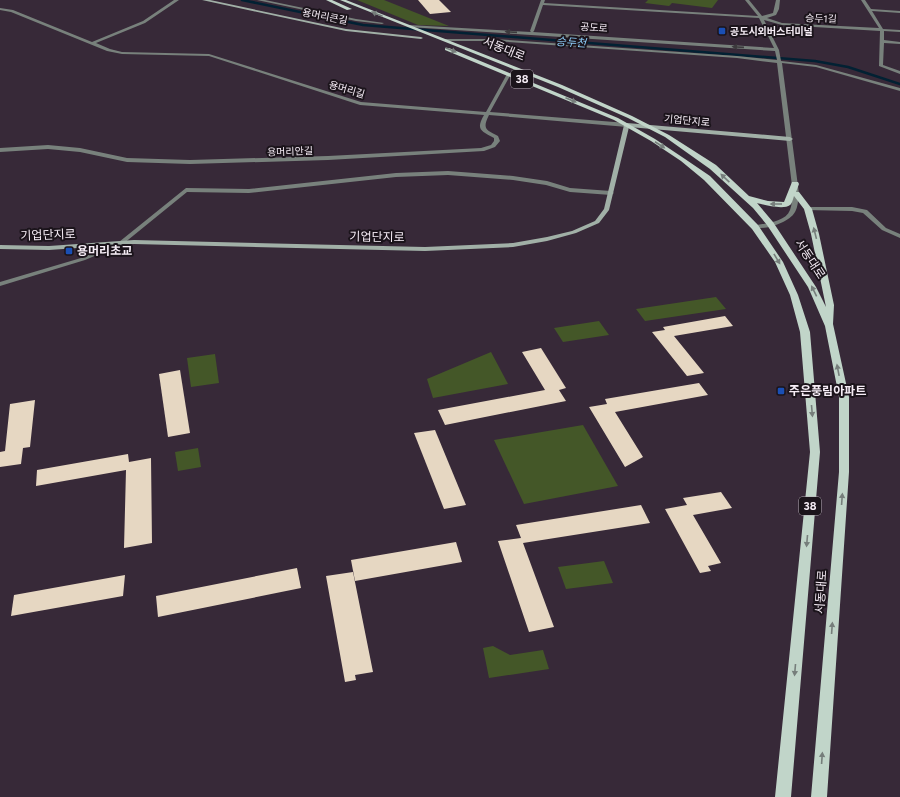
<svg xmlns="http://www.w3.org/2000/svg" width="900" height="797" font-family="Figtree,'Noto Sans KR',sans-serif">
	<rect width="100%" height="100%" fill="#372938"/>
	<!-- green -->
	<g fill="#445728">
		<path d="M357 0H384L449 26 418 25Z"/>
		<path d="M648 0H718L712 8 672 3 669 6 645 3Z"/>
		<path d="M716 297 726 309 645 321 636 309Z"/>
		<path d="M599 321 609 335 563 342 554 328Z"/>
		<path d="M491 352 508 384 433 398 427 379Z"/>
		<path d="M215 354 219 383 191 387 187 358Z"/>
		<path d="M583 425 618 486 524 504 494 440Z"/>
		<path d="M198 448 201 467 178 471 175 452Z"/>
		<path d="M604 561 613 583 566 589 558 567Z"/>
		<path d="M493 646 510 655 543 650 549 669 489 678 483 648Z"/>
	</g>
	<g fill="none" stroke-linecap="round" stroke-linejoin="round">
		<!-- stream -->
		<path stroke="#022133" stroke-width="2.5" d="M242 0 363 25 815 61 848 67 900 84"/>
	</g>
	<!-- building -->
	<g fill="#e6d7c2">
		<path d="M418 0H439L451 12 430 14Z"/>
		<path d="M725 316 733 326 674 336 704 373 687 376 652 332 665 330 663 327Z"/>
		<path d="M541 348 566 388 559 390 566 401 445 425 438 410 545 390 522 352Z"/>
		<path d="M180 370 190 433 168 437 159 374Z"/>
		<path d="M699 383 708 395 615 412 643 457 625 467 589 407 607 404 605 399Z"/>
		<path d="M35 400 30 447 23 448 21 464 0 467V452L5 451 10 404Z"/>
		<path d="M435 430 466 505 444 509 414 433Z"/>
		<path d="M128 454 129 462 151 458 152 543 124 548 126 470 36 486 37 470Z"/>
		<path d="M721 492 732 508 693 515 721 563 708 566 711 571 700 573 665 509 687 505 683 498Z"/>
		<path d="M641 505 650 523 523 543 554 627 529 632 498 541 521 538 516 525Z"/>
		<path d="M456 542 462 562 355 581 351 560Z"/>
		<path d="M297 568 301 588 158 617 156 596Z"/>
		<path d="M353 572 373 672 355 675 356 680 345 682 326 576Z"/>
		<path d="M125 575 123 596 11 616 14 595Z"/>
	</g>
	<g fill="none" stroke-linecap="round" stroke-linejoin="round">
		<!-- street -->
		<g fill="#78817c" fill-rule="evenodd">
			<path d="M174 0H179L145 23 96 43 110 49 122 52 209 54 361 102 486 112 507 74 509 73 511 74 490 112 627 123 630 125 627 127 489 115C482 129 486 130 498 136L500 141 495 147 484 151 328 160 190 164 127 162 80 152 48 149 0 152V148L48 145 80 148 127 158 190 160 328 156 481 148 491 145 494 141V138C480 131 476 129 484 115L360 105 209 56 122 54 107 51 11 12 0 10V8L13 10 92 42 143 21Z"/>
			<path d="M257 0H265L356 19 384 23 382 24 356 21Z"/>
			<path d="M541 0H545L544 3 758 16 745 0H749L762 16 773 13 776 0H780L779 9 776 15 767 18 782 23 879 28 861 0H865L871 9 900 11V13L872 11 883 29 900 30V32L884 31V40L900 42V44L884 43 883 65 900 71V74L879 66 880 31 782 25 764 20 779 50 781 61 816 65 900 88V91L816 67 782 63 799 194C798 200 798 207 795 212 789 223 765 230 753 228V226C764 223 785 223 790 210 792 205 792 199 793 194L777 63 737 58 495 41H444L442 40 444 39H495L737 56 777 60 775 51 409 27 407 26 409 25 531 32 530 31ZM543 5 759 18 774 48 533 32 534 31Z"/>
			<path d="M448 171 513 176 547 181 570 188 611 191 614 193 611 195 570 192 546 185 513 180 448 175 396 177 249 193 187 192 123 244 85 260 0 286V282L81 258 119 242 186 188 249 189 396 173Z"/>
			<path d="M808 207H852L867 210 886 228 900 234V238L882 230 863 213 852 211 806 210V208Z"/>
		</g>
		<!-- secondary -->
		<g fill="#a1b0a7" fill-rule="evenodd">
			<path d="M202 0H210L346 29 421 37 423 38 421 39 346 31Z"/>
			<path d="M627 123 790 137 793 139 790 141 629 127 609 210 599 223 576 233 547 241 513 247 425 251 134 244 49 250 0 249V245L49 246 134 240 425 247 513 243 547 237 572 231 595 221 604 209 624 125Z"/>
		</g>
		<!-- primary -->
		<g fill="#c1d5c9" fill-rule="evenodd">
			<path d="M326 0H332L352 9 347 10Z"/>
			<path d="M340 0H346L562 85 632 116 669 135 716 165 749 196 768 201 784 202 792 182H798L799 184 796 192H799L812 209 819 234 834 305 833 324 849 397V472L827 797H811L839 472V397L825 326 808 287 767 225 753 208 710 169 665 137 628 118 558 87ZM794 196 804 209 811 234 826 307 816 287 773 222 757 203C764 205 784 210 790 205 792 204 793 199 794 196Z"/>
			<path d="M445 48H449L618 118 655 139 685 159 710 176 758 225 783 262 798 295 810 332 820 452 791 797H775L810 452 800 332 790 295 775 262 752 229 704 180 681 161 651 141 614 120 445 50Z"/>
		</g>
	</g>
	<!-- one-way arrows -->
	<defs><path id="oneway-solid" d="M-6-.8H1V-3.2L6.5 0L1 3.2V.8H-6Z"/></defs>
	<g fill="#767e7b">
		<use href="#oneway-solid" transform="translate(377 14) rotate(-158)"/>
		<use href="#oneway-solid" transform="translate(451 50) rotate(22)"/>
		<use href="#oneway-solid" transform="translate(571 100) rotate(23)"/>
		<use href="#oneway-solid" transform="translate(660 145) rotate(33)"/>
		<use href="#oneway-solid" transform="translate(725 178) rotate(-137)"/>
		<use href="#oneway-solid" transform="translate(776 204) rotate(180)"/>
		<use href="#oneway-solid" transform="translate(815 233) rotate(-104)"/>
		<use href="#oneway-solid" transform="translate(777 259) rotate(59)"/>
		<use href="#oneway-solid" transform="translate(814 291) rotate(-116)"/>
		<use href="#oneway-solid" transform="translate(838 370) rotate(-101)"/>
		<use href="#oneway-solid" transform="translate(812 411) rotate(85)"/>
		<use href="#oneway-solid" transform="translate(842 499) rotate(-86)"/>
		<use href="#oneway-solid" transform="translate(807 541) rotate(95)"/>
		<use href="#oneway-solid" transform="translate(832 628) rotate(-86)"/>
		<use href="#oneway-solid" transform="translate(795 670) rotate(95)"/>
		<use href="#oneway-solid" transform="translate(822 758) rotate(-86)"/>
	</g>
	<g fill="#3c3a3d">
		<use href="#oneway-solid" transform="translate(511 32) rotate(-176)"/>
		<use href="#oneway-solid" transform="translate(738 47) rotate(-176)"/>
	</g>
	<!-- markers -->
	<g fill="#1a4fb4" stroke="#1b141b" stroke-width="1.5">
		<rect x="718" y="27" width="8" height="8" rx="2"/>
		<rect x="65" y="247" width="8" height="8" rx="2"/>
		<rect x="777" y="387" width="8" height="8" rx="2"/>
	</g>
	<g text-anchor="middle" stroke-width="4" stroke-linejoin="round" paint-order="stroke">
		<!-- far-street labels -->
		<g font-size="10" fill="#f6edf6" stroke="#1b141b">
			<text transform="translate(325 16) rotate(11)" y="4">용머리큰길</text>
			<text transform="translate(821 18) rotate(3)" y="4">승두1길</text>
			<text transform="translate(594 27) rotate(4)" y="4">공도로</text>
			<text transform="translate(347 89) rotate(16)" y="4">용머리길</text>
			<text transform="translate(687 120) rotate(5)" y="4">기업단지로</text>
			<text transform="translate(290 151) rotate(-2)" y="4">용머리안길</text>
		</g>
		<!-- far-poi labels -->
		<g font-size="10" font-weight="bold" fill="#f6edf6" stroke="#1b141b" text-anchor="start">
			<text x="730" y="35">공도시외버스터미널</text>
		</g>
		<!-- far-water labels -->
		<g font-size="11" font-style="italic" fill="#8ecffb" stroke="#1b141b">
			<text transform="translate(571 42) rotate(4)" y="4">승두천</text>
		</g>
		<!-- shield labels -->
		<g fill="#1b141b" stroke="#b4acb4" stroke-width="1">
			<rect x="511" y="70" width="22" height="18" rx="3"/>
			<rect x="799" y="497" width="22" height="18" rx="3"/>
		</g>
		<g font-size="11" font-weight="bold" fill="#f6edf6">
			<text x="522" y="83">38</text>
			<text x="810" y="510">38</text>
		</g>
		<!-- street labels -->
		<g font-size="12" fill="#f6edf6" stroke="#1b141b">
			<text transform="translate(504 49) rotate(22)" y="4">서동대로</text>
			<text transform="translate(48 235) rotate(-2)" y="4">기업단지로</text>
			<text transform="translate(377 237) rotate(1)" y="4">기업단지로</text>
			<text transform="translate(810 259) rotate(57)" y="4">서동대로</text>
			<text transform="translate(821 592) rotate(-86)" y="4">서동대로</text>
		</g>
		<!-- poi labels -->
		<g font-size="12" font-weight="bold" fill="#f6edf6" stroke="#1b141b" text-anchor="start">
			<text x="77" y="255">용머리초교</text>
			<text x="789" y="395">주은풍림아파트</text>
		</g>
	</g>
</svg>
